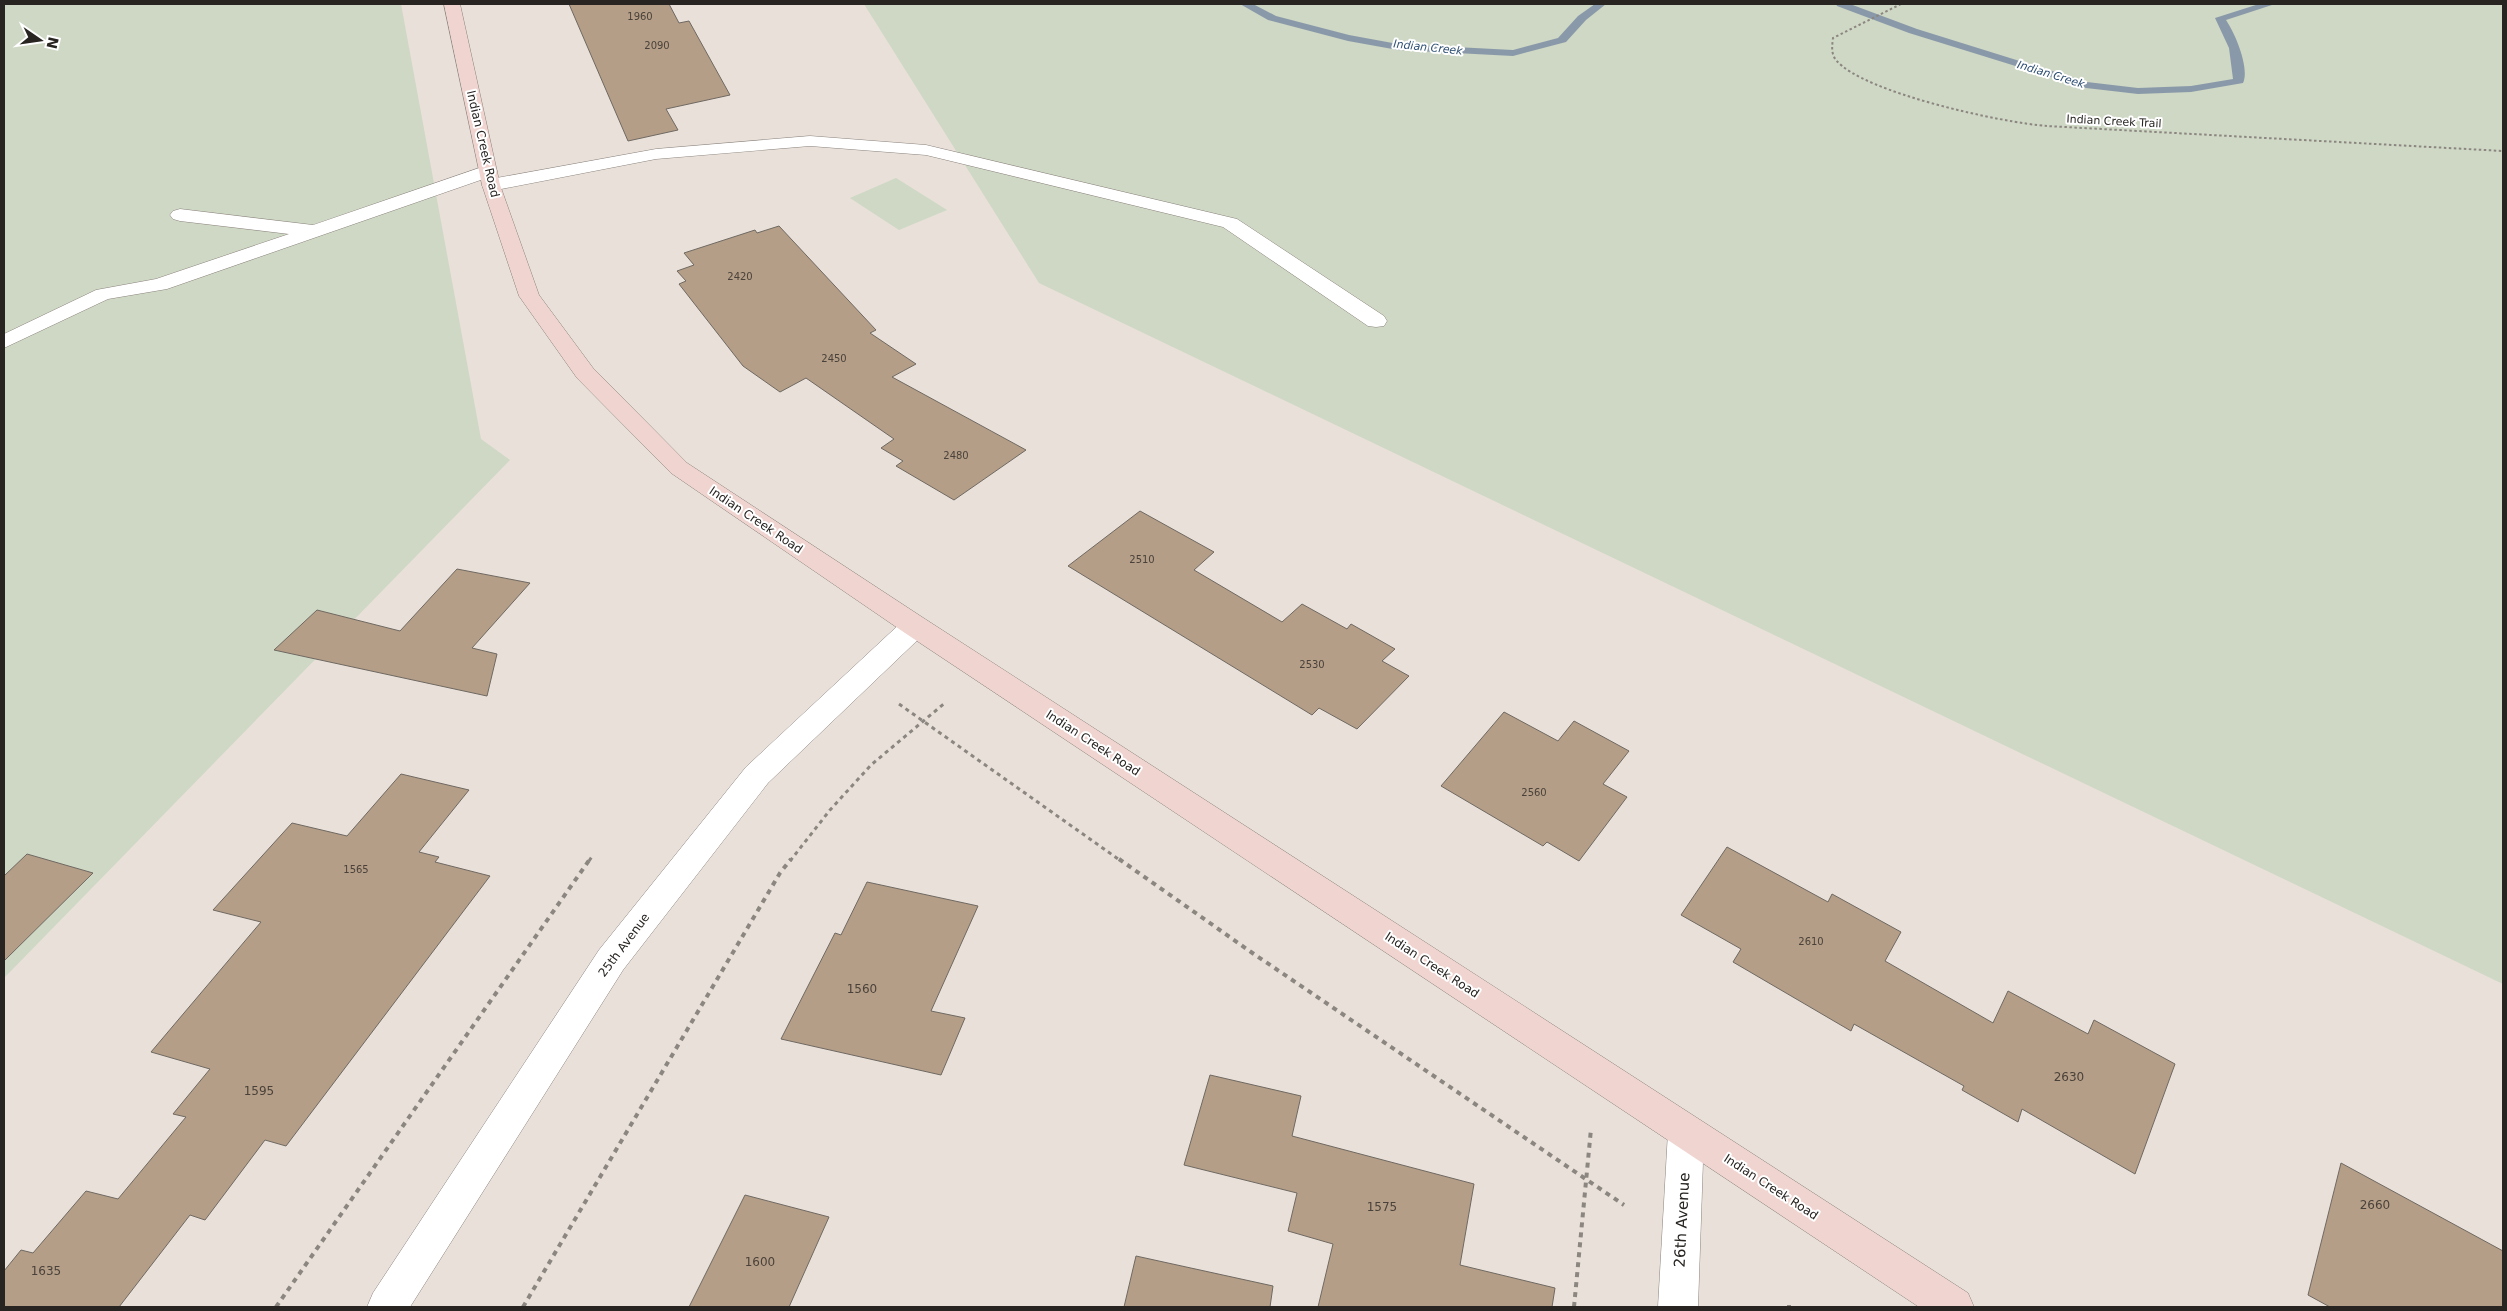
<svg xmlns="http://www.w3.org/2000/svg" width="2507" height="1311" font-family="'DejaVu Sans',sans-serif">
	<rect width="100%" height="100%" fill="#e8e0d9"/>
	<!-- green -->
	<g fill="#ced8c4">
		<path d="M4 4H401L481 439 510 460 4 978Z"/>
		<path d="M864 4H2503V984L1039 283Z"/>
		<path d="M896 178 947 210 899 230 850 198Z"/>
	</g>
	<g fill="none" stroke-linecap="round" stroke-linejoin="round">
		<!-- stream -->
		<g fill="#8a99a9" fill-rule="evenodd">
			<path d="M1240 4H1253L1276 16 1349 35 1398 44 1513 50 1558 38 1578 16 1595 4H1606L1586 20 1566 42 1513 56 1398 50 1348 41 1268 20Z"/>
			<path d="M1836 4H1850L1917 29 2087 82 2138 88 2191 86 2233 79 2229 48 2215 18 2259 4H2275L2226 20C2235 33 2250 68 2243 83L2191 92 2138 94 2086 88 1909 33 1837 6Z"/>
		</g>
	</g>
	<!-- building -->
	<g fill="#b59e87" stroke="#6f6962">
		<path d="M569 4H669L679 23 689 21 730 95 666 109 678 130 628 141Z"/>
		<path d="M779 226 876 330 870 333 916 364 892 377 1026 450 954 500 896 466 903 461 881 448 894 439 806 378 780 392 743 366 679 284 686 281 677 271 694 265 684 253 755 230 757 233Z"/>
		<path d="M1140 511 1214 552 1194 570 1282 622 1302 604 1347 629 1351 624 1395 649 1382 661 1409 676 1357 729 1319 708 1312 715 1068 566Z"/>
		<path d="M457 569 530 583 472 648 497 654 487 696 274 650 317 610 400 631Z"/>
		<path d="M1504 712 1558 741 1574 721 1629 751 1603 784 1627 797 1579 861 1547 842 1543 846 1441 786Z"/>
		<path d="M401 774 469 790 419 852 439 857 435 862 490 876 286 1146 265 1140 205 1220 190 1215 119 1307H4V1271L21 1250 33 1253 86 1191 118 1199 186 1117 173 1114 210 1069 151 1052 261 922 213 910 292 823 347 836Z"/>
		<path d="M1727 847 1828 902 1832 894 1901 932 1885 961 1993 1023 2008 991 2088 1034 2094 1020 2175 1064 2135 1174 2022 1109 2018 1122 1962 1090 1964 1086 1854 1024 1851 1031 1733 962 1741 949 1681 915Z"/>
		<path d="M27 854 93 873 4 961V876Z"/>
		<path d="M867 882 978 906 931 1011 965 1018 941 1075 781 1039 835 933 841 935Z"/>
		<path d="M1210 1075 1301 1096 1292 1136 1474 1184 1460 1265 1555 1288 1552 1307H1318L1333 1244 1288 1231 1297 1193 1184 1165Z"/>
		<path d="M2341 1163 2503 1251V1307H2330L2308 1295Z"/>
		<path d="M745 1195 829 1217 789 1307H689Z"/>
		<path d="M1136 1256 1273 1286 1270 1307H1124Z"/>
	</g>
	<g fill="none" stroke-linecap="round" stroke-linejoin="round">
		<defs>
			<g id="lane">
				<path d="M810 136 926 145 1237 219 1384 316 1387 321 1384 326 1376 327 1368 326 1223 227 926 155 810 146 656 159 491 191 484 189 482 185 484 181 491 179 656 149Z"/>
				<path d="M488 165 495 167 497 171 495 175 167 289 108 299 4 348V334L96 290 156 279 289 234 180 221 173 219 170 215 173 211 180 209 313 225Z"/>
			</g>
			<g id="street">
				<path d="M915 616 925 619 928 626 925 633 768 783 623 970 410 1307H367L373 1293 599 950 746 767 905 619Z"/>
				<path d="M1686 1114 1699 1120 1704 1132 1698 1307H1658L1668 1132 1673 1120Z"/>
			</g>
			<path id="secondary" d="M444 4H460L500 185 539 295 593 368 687 463 925 619 1968 1293 1974 1307H1919L905 633 671 473 577 378 519 296 482 185Z"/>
		</defs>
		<!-- lane casing -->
		<use href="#lane" stroke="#8b837d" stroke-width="1"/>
		<!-- street casing -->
		<use href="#street" stroke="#8b837d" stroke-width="1"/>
		<!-- secondary casing -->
		<use href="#secondary" stroke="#8b837d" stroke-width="1"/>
		<!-- path-far2 -->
		<path stroke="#8c8681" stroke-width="2" stroke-dasharray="2.5 2.5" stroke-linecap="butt" d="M1901 4 1833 38C1832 46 1831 54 1836 60 1863 93 2004 123 2047 126L2503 151"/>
		<!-- path-far1 -->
		<g stroke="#8c8681" stroke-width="3" stroke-dasharray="4 4" stroke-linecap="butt">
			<path d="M899 704 1121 861"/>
			<path d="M589 861 593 855"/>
			<path d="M790 861 830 810 871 765 946 702"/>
		</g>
		<!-- path -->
		<g stroke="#8c8681" stroke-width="4" stroke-dasharray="5 5" stroke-linecap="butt">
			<path d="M1119 859 1251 952 1624 1205"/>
			<path d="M1789 1305V1307"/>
			<path d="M276 1307 590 859"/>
			<path d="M523 1307 780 873 791 859"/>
			<path d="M1574 1307 1591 1129"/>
		</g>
		<!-- lane -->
		<use href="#lane" fill="#fff" fill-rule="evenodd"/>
		<!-- street -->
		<use href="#street" fill="#fff" fill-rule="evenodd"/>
		<!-- secondary -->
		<use href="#secondary" fill="#f0d4d0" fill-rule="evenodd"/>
	</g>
	<g text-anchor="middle" stroke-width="4" stroke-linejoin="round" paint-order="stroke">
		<!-- number labels -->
		<g font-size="10" fill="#4a423a">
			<text x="640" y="20">1960</text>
			<text x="657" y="49">2090</text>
			<text x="740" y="280">2420</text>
			<text x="834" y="362">2450</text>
			<text x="956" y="459">2480</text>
			<text x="1142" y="563">2510</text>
			<text x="1312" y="668">2530</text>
			<text x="1534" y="796">2560</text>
			<text x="356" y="873">1565</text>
			<text x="1811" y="945">2610</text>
		</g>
		<!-- far-water labels -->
		<g font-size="11" font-style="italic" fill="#2f5074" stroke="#fff">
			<text transform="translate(1428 47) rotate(6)" y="4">Indian Creek</text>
			<text transform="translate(2051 74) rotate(17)" y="4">Indian Creek</text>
		</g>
		<!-- far-street labels -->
		<g font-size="11" fill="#272421" stroke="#fff">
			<text transform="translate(2114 121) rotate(3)" y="4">Indian Creek Trail</text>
		</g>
		<!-- street labels -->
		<g font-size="12" fill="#272421" stroke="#fff">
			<text transform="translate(483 144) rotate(77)" y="4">Indian Creek Road</text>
			<text transform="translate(756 520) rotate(34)" y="4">Indian Creek Road</text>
			<text transform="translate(1093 743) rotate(33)" y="4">Indian Creek Road</text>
			<text transform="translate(624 945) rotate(-53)" y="4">25th Avenue</text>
			<text transform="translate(1432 965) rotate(33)" y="4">Indian Creek Road</text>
			<text transform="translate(1771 1187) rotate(33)" y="4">Indian Creek Road</text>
		</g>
		<!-- near-number labels -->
		<g font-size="12" fill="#4a423a">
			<text x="862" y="993">1560</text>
			<text x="2069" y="1081">2630</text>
			<text x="259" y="1095">1595</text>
			<text x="2375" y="1209">2660</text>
			<text x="1382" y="1211">1575</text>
			<text x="760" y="1266">1600</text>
			<text x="46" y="1275">1635</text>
		</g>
		<!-- near-street labels -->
		<g font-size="15" fill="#272421" stroke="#fff">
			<text transform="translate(1682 1220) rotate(-87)" y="5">26th Avenue</text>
		</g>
	</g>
	<!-- border -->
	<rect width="2507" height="1311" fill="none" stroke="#272421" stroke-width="10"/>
	<!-- north arrow -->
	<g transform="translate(40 40) rotate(103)" stroke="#ffffff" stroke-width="4" paint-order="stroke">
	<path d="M0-4L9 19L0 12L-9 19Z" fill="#272421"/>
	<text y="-8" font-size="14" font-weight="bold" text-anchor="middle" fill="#272421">N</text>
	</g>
</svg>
